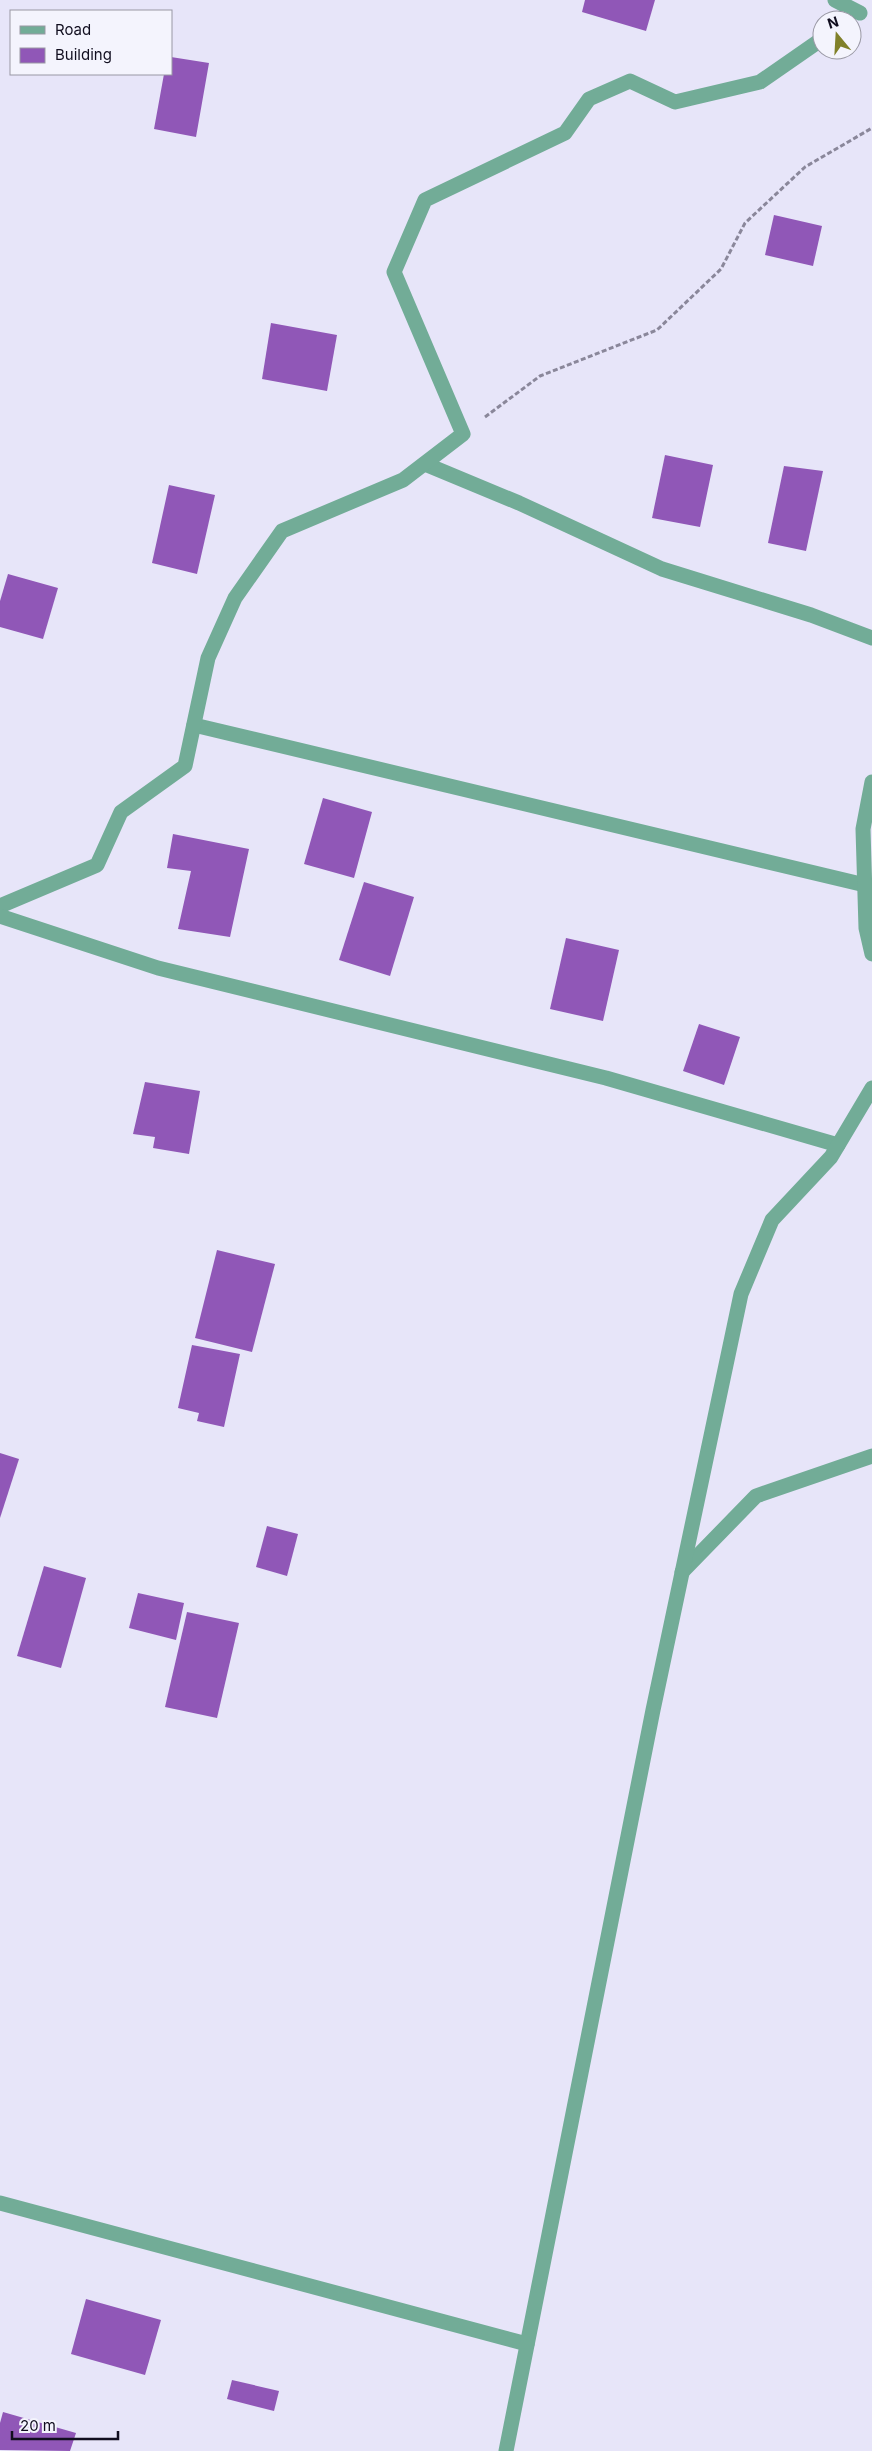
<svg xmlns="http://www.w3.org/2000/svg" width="872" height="2451" font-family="Inter,sans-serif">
	<rect width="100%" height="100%" fill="#e7e5f9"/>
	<!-- building -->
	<g fill="#9057b7">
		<path d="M585 0H655L646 31 582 12Z"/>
		<path d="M171 57 209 63 196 137 154 129 164 74H171Z"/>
		<path d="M774 215 822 226 813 266 765 255Z"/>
		<path d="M271 323 337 335 327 391 262 379Z"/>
		<path d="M665 455 713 465 700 527 652 518Z"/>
		<path d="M784 466 823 471 806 551 768 543Z"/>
		<path d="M169 485 215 495 197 574 152 563Z"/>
		<path d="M8 574 58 588 43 639 0 627V601Z"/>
		<path d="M323 798 372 812 354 878 304 864Z"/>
		<path d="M173 834 249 849 230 937 178 929 191 871 167 868Z"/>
		<path d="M364 882 414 897 390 976 339 960Z"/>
		<path d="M566 938 619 950 603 1021 550 1009Z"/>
		<path d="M699 1024 740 1037 724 1085 683 1071Z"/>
		<path d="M145 1082 200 1091 189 1154 153 1148 155 1137 133 1134Z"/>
		<path d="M217 1250 275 1264 252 1352 195 1338Z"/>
		<path d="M192 1345 240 1354 224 1427 197 1421 199 1413 178 1408Z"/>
		<path d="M0 1453 19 1459 0 1518Z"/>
		<path d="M267 1526 298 1534 287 1576 256 1567Z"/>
		<path d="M44 1566 86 1578 61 1668 17 1656Z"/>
		<path d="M138 1593 184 1603 176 1640 129 1628Z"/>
		<path d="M187 1612 239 1623 217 1718 165 1707Z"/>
		<path d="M86 2299 161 2320 145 2375 71 2354Z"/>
		<path d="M232 2380 279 2391 274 2411 227 2399Z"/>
		<path d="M3 2412 76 2433 70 2451 0 2450V2423Z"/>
	</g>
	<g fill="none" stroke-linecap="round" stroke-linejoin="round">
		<!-- path -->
		<path stroke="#8a879a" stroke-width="3" stroke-dasharray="5 2.5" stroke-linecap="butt" d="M485 417 540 376 657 330 721 269 745 223 805 167 872 128"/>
		<!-- minor -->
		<g stroke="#72ac97" stroke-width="15">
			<path d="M835 0 860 13"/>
			<path d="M425 464 519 503 662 569 811 615 872 638"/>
			<path d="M194 725 865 885"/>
			<path d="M872 782 863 829 866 928 872 954"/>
			<path d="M0 906 97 865 121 812 185 766 208 658 235 598 282 531 403 480 463 434 394 272 425 200 565 133 589 99 630 81 675 102 760 82 822 39"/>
			<path d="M0 916 158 968 606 1078 838 1145"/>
			<path d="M682 1572 756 1496 872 1456"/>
			<path d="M0 2203 527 2344"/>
			<path d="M506 2451 653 1710 741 1294 772 1220 831 1157 872 1088"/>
		</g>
	</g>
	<!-- legend -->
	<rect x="10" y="10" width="162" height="65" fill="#f4f4fd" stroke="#9998a4"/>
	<rect x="20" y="26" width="25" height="8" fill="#72ac97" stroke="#9998a4"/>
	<text x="55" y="35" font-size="15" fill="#110e1f">Road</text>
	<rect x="20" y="48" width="25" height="15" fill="#9057b7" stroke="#9998a4"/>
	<text x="55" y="60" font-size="15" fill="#110e1f">Building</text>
	<!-- north arrow -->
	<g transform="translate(837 35) rotate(342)"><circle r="24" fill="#f4f4fd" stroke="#9998a4"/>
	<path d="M0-4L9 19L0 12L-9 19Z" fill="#808029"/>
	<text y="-8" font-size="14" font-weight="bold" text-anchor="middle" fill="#110e1f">N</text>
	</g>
	<!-- scale -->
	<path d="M12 2431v8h106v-8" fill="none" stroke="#110e1f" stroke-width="2.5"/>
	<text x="20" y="2431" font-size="15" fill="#110e1f" stroke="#f4f4fd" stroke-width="4" paint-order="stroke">20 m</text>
</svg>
